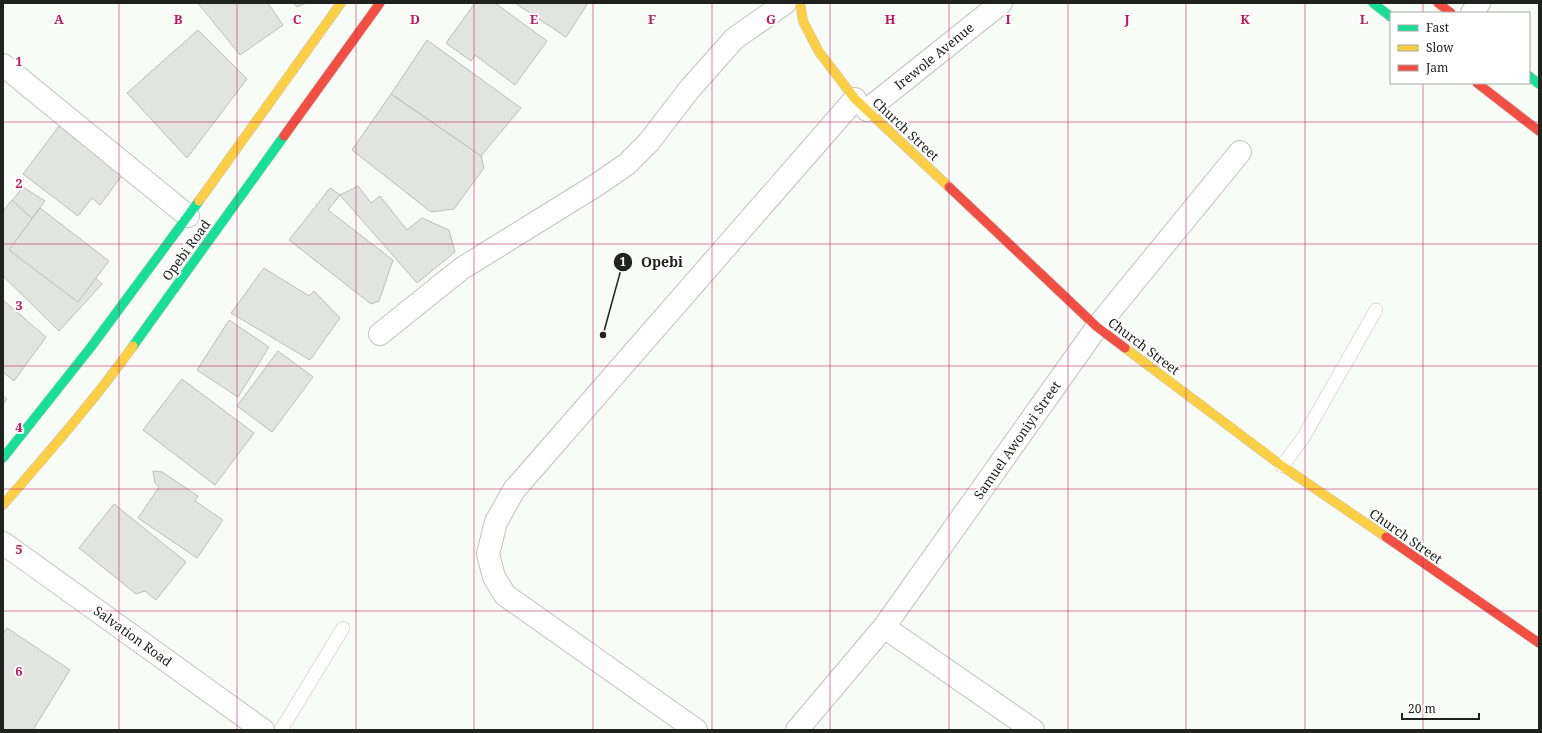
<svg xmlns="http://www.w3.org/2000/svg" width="1542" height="733" font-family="'Noto Serif',serif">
	<rect width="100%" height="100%" fill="#f8fcf6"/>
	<!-- building -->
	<g fill="#e1e4e0" stroke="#bcbeba">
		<path d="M198 3H268L283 25 240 55Z"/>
		<path d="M294 3H306L297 7Z"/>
		<path d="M475 3H495L547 41 515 85 475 55 471 61 446 43Z"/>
		<path d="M515 3H588L566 37Z"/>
		<path d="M198 30 247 79 187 158 127 93Z"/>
		<path d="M427 40 521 108 481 156 391 94Z"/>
		<path d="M391 94 481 156 484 168 454 209 431 212 352 150Z"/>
		<path d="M59 126 123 174 100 205 92 198 78 216 23 174Z"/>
		<path d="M358 186 371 203 380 196 407 230 422 218 449 230 455 252 417 283 340 195Z"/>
		<path d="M23 187 45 201 3 256V212Z"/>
		<path d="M330 188 340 195 328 210 393 260 379 301 371 304 289 240Z"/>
		<path d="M12 200 102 284 59 331 3 276V211Z"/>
		<path d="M40 208 109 261 78 302 9 250Z"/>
		<path d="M264 268 309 296 314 291 340 318 310 360 231 313Z"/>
		<path d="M3 300 46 337 14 381 3 372Z"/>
		<path d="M229 320 269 347 238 397 197 370Z"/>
		<path d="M278 351 313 377 272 432 237 406Z"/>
		<path d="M182 379 254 433 215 485 143 430Z"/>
		<path d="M3 396 7 399 3 404Z"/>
		<path d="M153 471 162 472 198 496 195 501 223 520 197 558 138 518 159 487 155 483Z"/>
		<path d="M114 504 186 562 156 600 145 591 136 594 79 548Z"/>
		<path d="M7 628 70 670 33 730H6L3 728V634Z"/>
	</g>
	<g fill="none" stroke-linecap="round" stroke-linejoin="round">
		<defs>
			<g id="lane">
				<path d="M1282 466 1303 438 1376 310"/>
				<path d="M281 730 343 628"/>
			</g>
			<g id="street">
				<path d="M1472 13 1479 3"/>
				<path d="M3 65 188 216"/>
				<path d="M867 110 1001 3"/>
				<path d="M380 334 461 269 598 184 627 164 649 142 688 91 734 39 785 3"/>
				<path d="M3 543 263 730"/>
				<path d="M884 627 1033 730"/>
				<path d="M696 730 505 595 494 577 488 554 496 522 514 490 855 99"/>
				<path d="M797 730 884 627 1097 327 1240 152"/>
			</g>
			<g id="fast">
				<path d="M1373 3 1391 17"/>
				<path d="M1529 76 1539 84"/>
				<path d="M133 346 284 136"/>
				<path d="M3 458 91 347 199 201"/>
			</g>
			<g id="slow">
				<path d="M800 3 803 21 819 52 855 99 949 187"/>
				<path d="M199 201 341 3"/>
				<path d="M1125 348 1282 466 1386 537"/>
				<path d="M3 505C48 453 93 402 133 346"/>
			</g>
			<g id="jam">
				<path d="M1438 3 1451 13"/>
				<path d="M1477 83 1539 131"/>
				<path d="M284 136 380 3"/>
				<path d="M949 187 1097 327 1125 348"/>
				<path d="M1386 537 1539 643"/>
			</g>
		</defs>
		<!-- lane casing -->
		<use href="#lane" stroke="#c0c3c0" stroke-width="14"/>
		<!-- street casing -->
		<use href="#street" stroke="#c0c3c0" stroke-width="24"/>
		<!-- fast casing -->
		<use href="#fast" stroke="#c0c3c0" stroke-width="10"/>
		<!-- slow casing -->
		<use href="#slow" stroke="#c0c3c0" stroke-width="10"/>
		<!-- jam casing -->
		<use href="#jam" stroke="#c0c3c0" stroke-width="10"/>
		<!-- lane -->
		<use href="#lane" stroke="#fefffe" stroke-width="13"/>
		<!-- street -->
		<use href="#street" stroke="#fefffe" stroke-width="22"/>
		<!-- fast -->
		<use href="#fast" stroke="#16e098" stroke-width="9"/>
		<!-- slow -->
		<use href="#slow" stroke="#ffcf43" stroke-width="9"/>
		<!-- jam -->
		<use href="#jam" stroke="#f24e42" stroke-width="9"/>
	</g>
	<!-- grid -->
	<path fill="none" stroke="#c2185b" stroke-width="1" stroke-opacity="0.55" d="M119 3V730M237 3V730M356 3V730M474 3V730M593 3V730M712 3V730M830 3V730M949 3V730M1068 3V730M1186 3V730M1305 3V730M1423 3V13M1423 83V730M3 122H1539M3 244H1539M3 366H1539M3 489H1539M3 611H1539"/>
	<g text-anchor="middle" stroke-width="4" stroke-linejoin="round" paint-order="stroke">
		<!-- street labels -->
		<g font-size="13" fill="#20221f" stroke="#fff">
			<text transform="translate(934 56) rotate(-39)" y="5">Irewole Avenue</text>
			<text transform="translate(906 129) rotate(43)" y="5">Church Street</text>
			<text transform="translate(186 250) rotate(-54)" y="5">Opebi Road</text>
			<text transform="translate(1144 346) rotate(37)" y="5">Church Street</text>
			<text transform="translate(1017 440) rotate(-55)" y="5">Samuel Awoniyi Street</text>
			<text transform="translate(1406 536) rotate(35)" y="5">Church Street</text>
			<text transform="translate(133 636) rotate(36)" y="5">Salvation Road</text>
		</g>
	</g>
	<g font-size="13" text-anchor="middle" font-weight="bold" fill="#c2185b" stroke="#fff" stroke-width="4" stroke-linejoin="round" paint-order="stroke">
		<text x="59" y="24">A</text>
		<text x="178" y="24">B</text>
		<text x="297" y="24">C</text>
		<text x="415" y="24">D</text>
		<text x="534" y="24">E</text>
		<text x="652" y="24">F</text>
		<text x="771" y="24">G</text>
		<text x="890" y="24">H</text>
		<text x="1008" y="24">I</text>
		<text x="1127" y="24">J</text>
		<text x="1245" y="24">K</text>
		<text x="1364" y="24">L</text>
		<text x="19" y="66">1</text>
		<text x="19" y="188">2</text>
		<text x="19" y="310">3</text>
		<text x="19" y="432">4</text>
		<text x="19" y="554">5</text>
		<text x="19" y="676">6</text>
	</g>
	<!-- callouts -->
	<path fill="none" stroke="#20221f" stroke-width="1.5" d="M603 335L623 262"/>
	<g fill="#20221f" stroke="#fff" stroke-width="1.5">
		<circle cx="603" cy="335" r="4"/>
		<circle cx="623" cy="262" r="10"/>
	</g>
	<g font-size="12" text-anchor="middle" font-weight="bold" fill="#fff">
		<text x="623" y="266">1</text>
	</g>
	<g font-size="14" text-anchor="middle" font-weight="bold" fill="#20221f" stroke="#fff" stroke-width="4" stroke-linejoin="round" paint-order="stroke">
		<text x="662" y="267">Opebi</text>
	</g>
	<!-- border -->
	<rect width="1542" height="733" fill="none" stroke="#20221f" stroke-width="8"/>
	<!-- legend -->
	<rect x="1390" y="12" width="140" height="72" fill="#ffffff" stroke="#a6a7a5"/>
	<rect x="1398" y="25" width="20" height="6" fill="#16e098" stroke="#a6a7a5"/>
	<text x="1426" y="32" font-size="12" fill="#20221f">Fast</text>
	<rect x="1398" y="45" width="20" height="6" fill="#ffcf43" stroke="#a6a7a5"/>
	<text x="1426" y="52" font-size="12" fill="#20221f">Slow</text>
	<rect x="1398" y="65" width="20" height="6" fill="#f24e42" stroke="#a6a7a5"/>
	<text x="1426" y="72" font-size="12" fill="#20221f">Jam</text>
	<!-- scale -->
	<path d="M1402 713v6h77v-6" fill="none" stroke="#20221f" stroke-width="2"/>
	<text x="1408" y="713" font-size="12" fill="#20221f" stroke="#ffffff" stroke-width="3" paint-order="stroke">20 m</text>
</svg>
